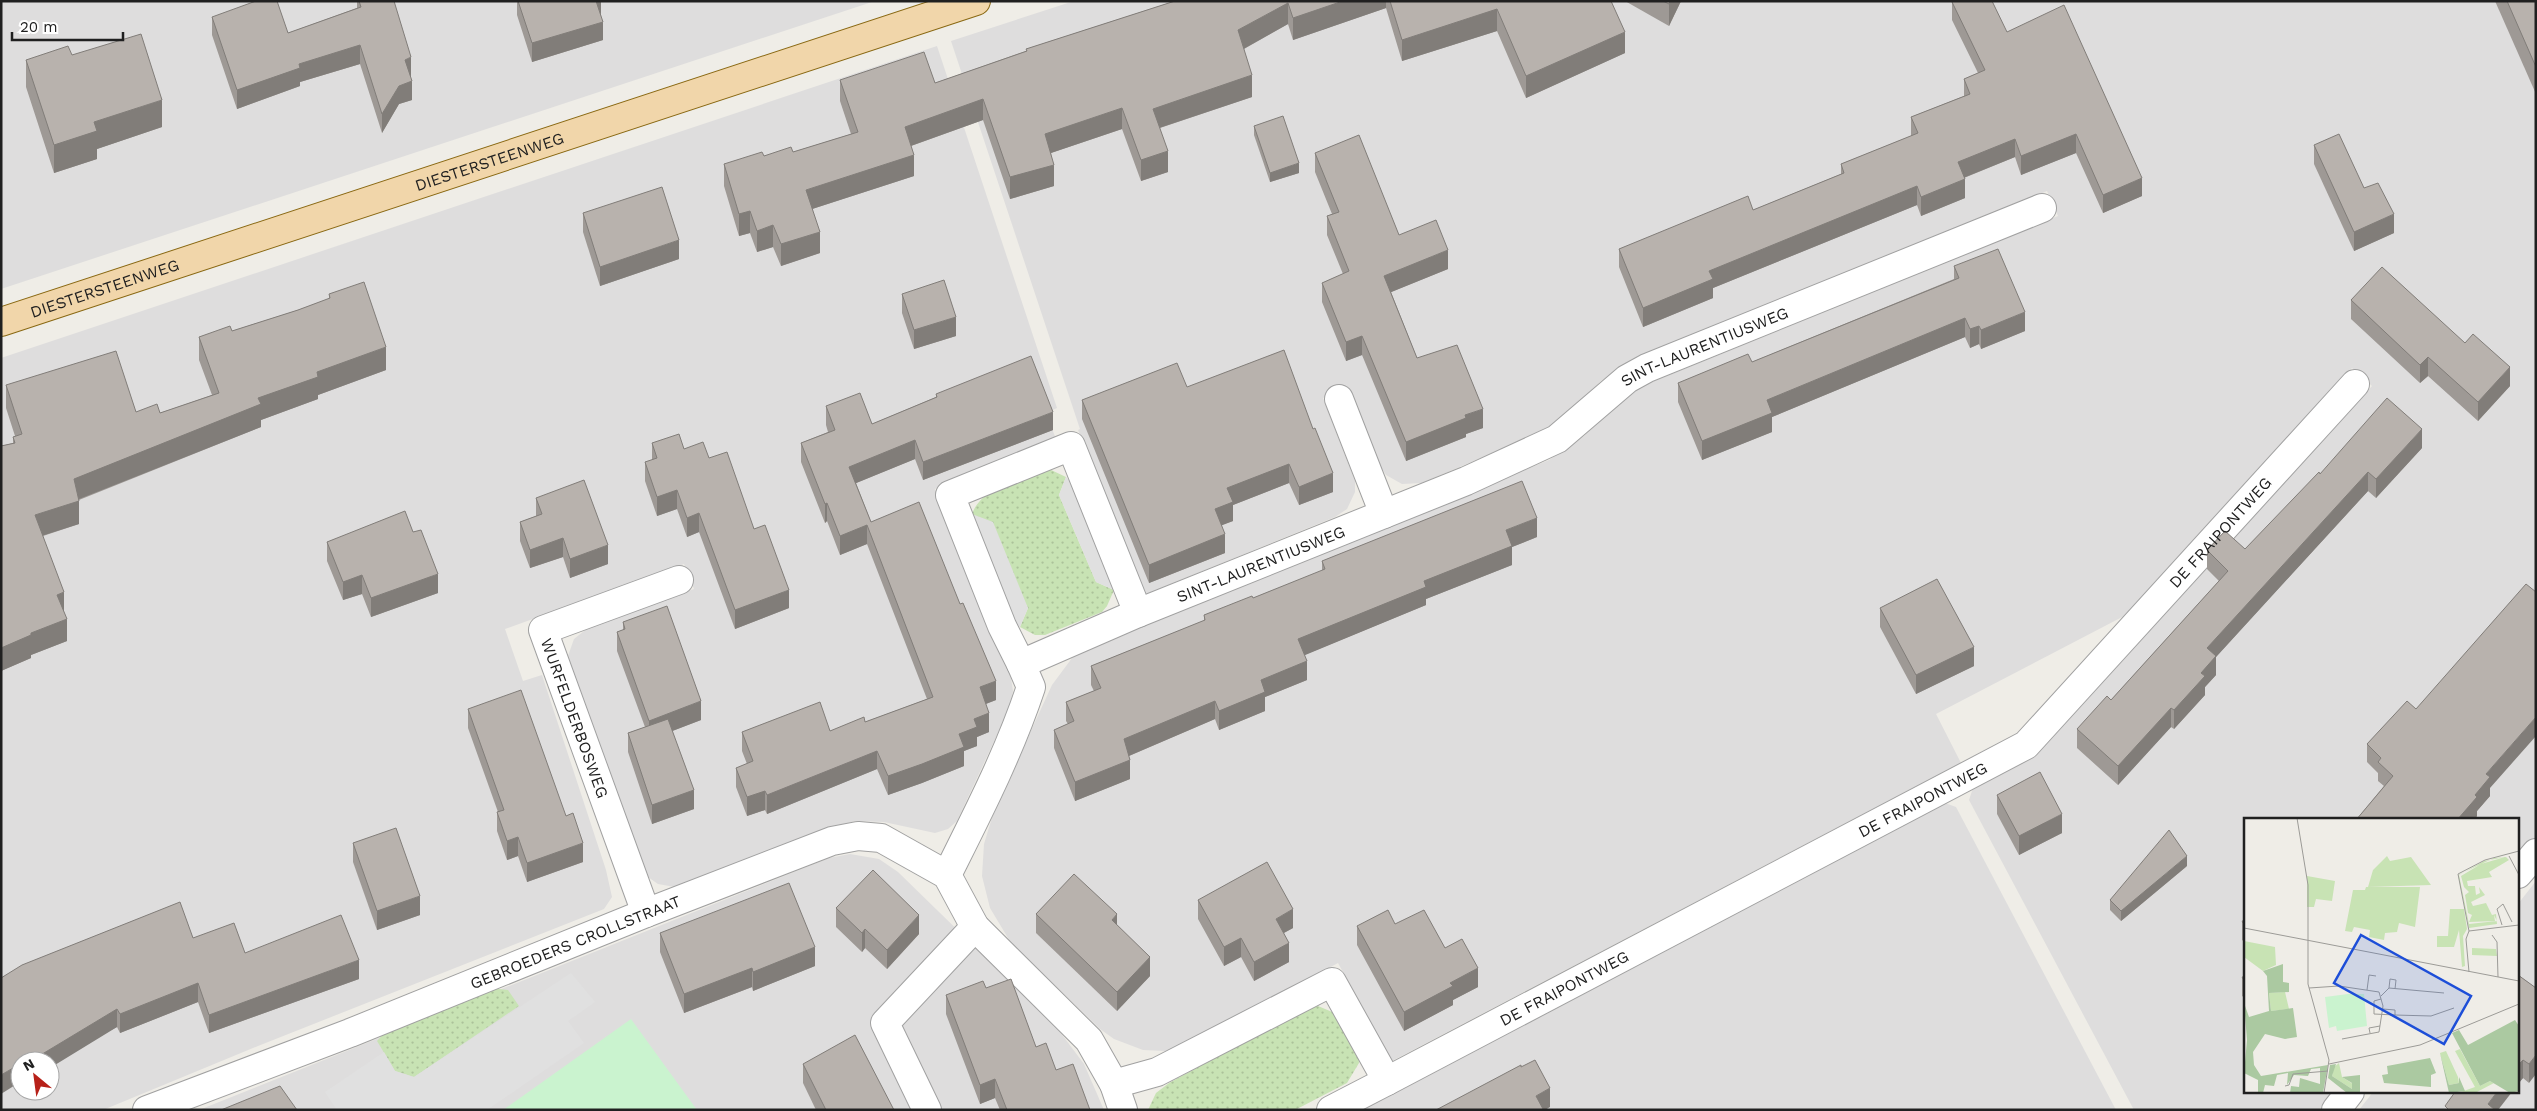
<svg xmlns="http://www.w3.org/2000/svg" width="2537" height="1111" font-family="'Work Sans',sans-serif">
	<defs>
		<pattern id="grass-dots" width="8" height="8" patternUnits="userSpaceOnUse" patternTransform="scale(1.25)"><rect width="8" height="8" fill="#c8e3b4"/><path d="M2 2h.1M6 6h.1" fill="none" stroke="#acc29a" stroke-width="1.8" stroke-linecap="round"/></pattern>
	</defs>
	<rect width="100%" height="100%" fill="#efede7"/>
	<!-- residential -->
	<g fill="#dedddd" fill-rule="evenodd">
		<path d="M1 1H875L1 289Z"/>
		<path d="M1074 1H2536V838L2518 859V820H2246V1092H2334L2320 1110H2134L1969 800 1973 788 2039 749 2372 386 2352 368 2126 615 1936 714 1961 763 1392 1061 1338 963 1184 1046 1165 1051 1143 1050 1114 1039 1100 1029 1011 943 990 908 982 876 984 844 994 811 1052 685 1072 658 1087 648 1549 460 1584 436 1629 394 1647 384 2058 216 2047 191 1637 359 1601 381 1559 421 1544 431 1422 483 1402 484 1386 475 1379 464 1348 388 1323 398 1355 481V492L1347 509 1335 517 1144 595 1078 430 1080 429 951 41Z"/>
		<path d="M937 46 1057 408 1046 413 1056 439 935 489 1011 678 1013 691 1010 707 957 821 948 829 935 833 884 822 855 821 834 827 675 887 658 884 648 877 644 872 568 656 574 639 589 627 694 589 684 564 505 629 523 681 542 675 606 870 612 897 604 909 258 1046 103 1110H1V358ZM20 1061H50V1091H20Z"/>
		<path d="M1945 803 1956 807 2116 1110H1356Z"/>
		<path d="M850 854 879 859 898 872 1054 1024 1084 1064 1104 1110H199L829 858Z"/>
		<path d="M2536 881V1110H2359L2373 1092H2518V904Z"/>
	</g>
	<!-- grass -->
	<g fill="url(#grass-dots)">
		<path d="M1049 469 1066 477 1059 495 1096 582 1114 590 1107 606 1102 612 1045 635H1035L1020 627 1028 608 972 514C982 486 1023 479 1049 469Z"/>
		<path d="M491 988 508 990 519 1006 414 1077 395 1071 377 1041 385 1032Z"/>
		<path d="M1318 1006 1337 1014 1358 1050 1359 1063 1347 1083 1295 1110H1148L1156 1093 1169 1083 1305 1009Z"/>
	</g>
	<!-- park -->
	<path fill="#caf3cf" d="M631 1019 697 1110H503Z"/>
	<!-- parking -->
	<g fill="#e0e0e0">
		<path d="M1066 477 1074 485 1111 576 1114 590 1096 582 1059 495Z"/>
		<path d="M972 514 993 522 1028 608 1020 627 1015 623Z"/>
		<path d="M571 973 595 1002 568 1021 584 1043 487 1110H337L325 1092 384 1052 395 1071 414 1077Z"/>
	</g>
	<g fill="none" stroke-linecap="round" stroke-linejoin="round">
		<defs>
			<g id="minor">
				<path d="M1339 399 1384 514"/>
				<path d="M1021 664 1002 626 950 495 1071 446 1138 613"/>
				<path d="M2518 874 2536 853"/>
				<path id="s1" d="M947 875C978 813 1009 753 1031 687L1021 664 1138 613 1466 481 1557 439 1627 379 1647 368 2042 208"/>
				<path d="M646 913 543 630 679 580"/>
				<path id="s2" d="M1387 1081 2026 745 2355 384"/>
				<path d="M1114 1084 1157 1072 1332 982 1387 1081 1331 1110"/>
				<path id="s3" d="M147 1110 350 1033 646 913 832 841 858 836 881 838 947 875 975 927 1089 1040 1114 1084 1123 1110"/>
				<path d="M927 1110 885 1023 975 927"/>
				<path d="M2336 1110 2350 1092"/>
			</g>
			<g id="major">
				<path id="s4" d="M1 322 976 1"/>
			</g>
		</defs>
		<!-- minor casing -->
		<use href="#minor" stroke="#a1a1a1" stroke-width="30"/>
		<!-- major casing -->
		<use href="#major" stroke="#896812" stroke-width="30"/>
		<!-- minor -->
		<use href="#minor" stroke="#fff" stroke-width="28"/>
		<!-- major -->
		<use href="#major" stroke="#f1d6aa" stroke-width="28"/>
	</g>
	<!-- wall -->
	<g fill="#9e9995">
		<path d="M357 1H394L411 76H410L412 100 399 104 382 133 360 64 300 82V86L237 109 212 35V17L288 33 357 8Z"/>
		<path d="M517 1H601V16L603 40 532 62 517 15Z"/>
		<path d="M1175 1H1611L1625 53 1526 98 1497 31 1402 61 1386 8 1293 40 1288 24 1244 49 1252 97 1160 128 1168 172 1141 181 1122 129 1051 153 1054 186 1010 199 983 120 911 146 914 176 812 209 820 253 781 266 773 247 757 252 750 233 739 236 724 186V164L764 156 793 152 851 134 840 101V80L935 83 1026 51V49Z"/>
		<path d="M1625 1H1681L1669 26Z"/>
		<path d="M2495 1H2536V94Z"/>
		<path d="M1952 2 2007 32 2142 196 2103 213 2076 153 2021 175 2015 157 1964 178 1965 198 1921 216 1917 205 1713 288V298L1643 327 1619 267V249L1753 210 1841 174V164L1911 136V117L1964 96V79L1978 73 1952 20Z"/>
		<path d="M72 55 162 127 97 149V159L54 173 26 87V60Z"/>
		<path d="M1254 126 1299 173 1270 182 1254 135Z"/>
		<path d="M2314 145 2394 233 2354 251 2314 164Z"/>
		<path d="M1315 153 1399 235 1448 269 1391 292 1417 358 1483 428 1466 434V437L1406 461 1362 355 1346 361 1322 302V283L1343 274 1327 235V216L1332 214 1315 172Z"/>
		<path d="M583 213 679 259 600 286 583 232Z"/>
		<path d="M1954 266 2025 331 1981 349 1979 344 1970 348 1965 337 1772 417V432L1702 460 1678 402V383L1752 362 1954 279Z"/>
		<path d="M329 294 386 370 318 395V399L261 420V427L79 500V524L43 536 64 612 67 641 31 655V658L1 671V446L13 443V437L15 436 6 408V385L136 412 160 413 212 395 199 360V337L232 331 298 310 329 299Z"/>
		<path d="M902 294 956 336 914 349 902 313Z"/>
		<path d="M2351 300 2465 343 2510 386 2478 421 2428 376 2420 383 2351 319Z"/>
		<path d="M1187 387 1313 429 1333 492 1299 505 1289 483 1233 505V521L1221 525 1225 553 1149 583 1082 419V400Z"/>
		<path d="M936 394 1053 430 923 480 915 459 856 483 871 522 996 700 986 704 989 732 977 737V746L964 751V766L922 783 888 795 877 769 767 814 765 810 747 816 736 787V768L747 764 742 751V732L830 731 865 722 927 699 867 544 840 555 827 521 825 523 801 462V443L828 432 826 425V406L872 424 936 397Z"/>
		<path d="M652 443 684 449 709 458 754 529 789 608 735 629 699 532 687 537 677 509 657 516 645 481V462L652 460Z"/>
		<path d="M2422 448 2376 498 2368 491 2216 657V675L2205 687V695L2174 729 2171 727 2118 785 2077 748V729L2111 700 2219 581 2207 569V550L2245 549 2320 474Z"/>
		<path d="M536 498 608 564 570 578 563 557 530 568 520 541V522L536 516Z"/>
		<path d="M413 532 438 593 371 617 362 594 343 600 327 561V542Z"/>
		<path d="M1537 537 1512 547V565L1426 599V605L1304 655 1307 680 1265 697V711L1219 730 1215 719 1129 756 1130 779 1075 801 1054 748V730L1068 724 1066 721V702L1094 691 1091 685V666L1204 621V615L1253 598 1322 571V561Z"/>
		<path d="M1880 608 1974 666 1916 694 1880 627Z"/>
		<path d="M623 622 701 720 672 731 694 809 652 824 628 752V733L645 727 617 651V632L623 630Z"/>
		<path d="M468 709 583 862 527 882 518 856 507 860 497 831V812H498L468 728Z"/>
		<path d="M2367 744 2490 788V796L2477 811V816L2474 820H2356L2384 786 2378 781V773L2367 762Z"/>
		<path d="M1997 795 2062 833 2019 855 1997 814Z"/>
		<path d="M353 843 420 915 377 930 353 862Z"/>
		<path d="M2187 866 2121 921 2110 910V900Z"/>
		<path d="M1198 900 1293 928 1284 933 1289 962 1254 981 1241 957 1224 966 1198 919Z"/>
		<path d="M836 908 919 934 887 969 865 948 862 952 836 927Z"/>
		<path d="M1036 914 1117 925 1150 976 1117 1011 1036 933Z"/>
		<path d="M2246 916V943L2242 940V922Z"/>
		<path d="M1395 924 1445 948 1478 987 1453 1000V1005L1404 1031 1357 945V926Z"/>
		<path d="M660 933 815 966 753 991 752 987 684 1013 660 952Z"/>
		<path d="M193 938 245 953 359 979 209 1033 198 1002 120 1033 117 1027 50 1061H20L1 978Z"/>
		<path d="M2246 972V999L2242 996V978Z"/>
		<path d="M2518 975 2536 988 2529 1083 2523 1078 2518 1084Z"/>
		<path d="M986 988 1036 1047 1056 1070 1090 1110H1000L995 1098 980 1104 946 1014V995Z"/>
		<path d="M803 1064 894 1110H816L803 1083Z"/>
	</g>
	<!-- shaded-wall -->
	<g fill="#817d79">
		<path d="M596 1H601V16Z"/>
		<path d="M1343 1H1386V8L1293 40V18Z"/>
		<path d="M1670 1H1681L1669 26V4Z"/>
		<path d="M1288 3V24L1238 52V30Z"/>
		<path d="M1497 9V31L1402 61V40Z"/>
		<path d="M603 22V40L532 62V43Z"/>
		<path d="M1625 32V53L1526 98V76Z"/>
		<path d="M360 45V64L300 82V86L237 109V90L299 64Z"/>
		<path d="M411 57V76L405 78V60Z"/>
		<path d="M1252 75V97L1153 130V109Z"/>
		<path d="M412 81V100L399 104 382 133V114L399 86Z"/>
		<path d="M983 99V120L905 148V127Z"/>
		<path d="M162 100V127L97 149V159L54 173V145L94 122Z"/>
		<path d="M1122 108V129L1045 155V134Z"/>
		<path d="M2076 134V153L2021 175V156Z"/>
		<path d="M2015 139V157L1958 180V162Z"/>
		<path d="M1168 151V172L1141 181V160Z"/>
		<path d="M914 155V176L806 211V190Z"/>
		<path d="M1299 163V173L1270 182V173Z"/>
		<path d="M1054 165V186L1010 199V177Z"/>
		<path d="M2142 178V196L2103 213V195Z"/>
		<path d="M1965 179V198L1921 216V197Z"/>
		<path d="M1917 186V205L1713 288V298L1643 327V308L1709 271Z"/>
		<path d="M750 211V233L739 236V214Z"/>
		<path d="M2394 214V233L2354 251V232Z"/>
		<path d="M773 225V247L757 252V231Z"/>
		<path d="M820 232V253L781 266V244Z"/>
		<path d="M679 240V259L600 286V267Z"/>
		<path d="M1448 250V269L1384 295V276Z"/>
		<path d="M2025 312V331L1981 349V330Z"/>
		<path d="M956 317V336L914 349V330Z"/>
		<path d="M1965 318V337L1772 417V432L1702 460V441L1767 400Z"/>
		<path d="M1979 326V344L1970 348V329Z"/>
		<path d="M1362 336V355L1346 361V342Z"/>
		<path d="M386 347V370L318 395V399L261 420V427L74 501V479L317 372Z"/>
		<path d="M2428 357V376L2420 383V365Z"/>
		<path d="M2510 367V386L2478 421V402Z"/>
		<path d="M1483 409V428L1466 434V437L1406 461V442L1465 415Z"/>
		<path d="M1053 412V430L923 480V462Z"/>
		<path d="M2422 429V448L2376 498V479Z"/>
		<path d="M915 440V459L849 486V467Z"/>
		<path d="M1289 464V483L1233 505V521L1215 528V509L1227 488Z"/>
		<path d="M2368 472V491L2216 657V675L2205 687V695L2174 729V710L2201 673 2207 648Z"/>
		<path d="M1333 473V492L1299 505V487Z"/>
		<path d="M677 490V509L657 516V497Z"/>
		<path d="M79 501V524L35 538V515Z"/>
		<path d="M827 503V521L825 523V504Z"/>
		<path d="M699 513V532L687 537V518Z"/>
		<path d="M1537 518V537L1512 547V565L1426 599V605L1298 658V639L1424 581 1506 530Z"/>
		<path d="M867 525V544L840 555V536Z"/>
		<path d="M1225 534V553L1149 583V565Z"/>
		<path d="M563 538V557L530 568V550Z"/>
		<path d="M608 545V564L570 578V559Z"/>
		<path d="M438 574V593L371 617V598Z"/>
		<path d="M362 575V594L343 600V582Z"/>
		<path d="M789 590V608L735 629V610Z"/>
		<path d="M64 592V614L57 595Z"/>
		<path d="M67 619V641L31 655V658L1 671V648L31 633Z"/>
		<path d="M1974 647V666L1916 694V675Z"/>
		<path d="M1307 661V680L1265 697V711L1219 730V711L1261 680Z"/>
		<path d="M996 681V700L980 706V687Z"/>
		<path d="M701 701V720L649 740V721Z"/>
		<path d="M1215 701V719L1124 758V739Z"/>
		<path d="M2171 708V727L2118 785V766Z"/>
		<path d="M989 713V732L977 737V746L964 751V766L922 783 888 795V776L959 734 974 719Z"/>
		<path d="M2536 717V736L2490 788V796L2477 811V816L2474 820H2457L2475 795 2486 774Z"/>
		<path d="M877 751V769L767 814V795Z"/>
		<path d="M1130 760V779L1075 801V782Z"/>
		<path d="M694 790V809L652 824V805Z"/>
		<path d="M765 791V810L747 816V797Z"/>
		<path d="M2062 814V833L2019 855V836Z"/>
		<path d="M518 837V856L507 860V841Z"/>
		<path d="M583 843V862L527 882V863Z"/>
		<path d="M2187 856V866L2121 921V911Z"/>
		<path d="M420 896V915L377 930V911Z"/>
		<path d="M1293 909V928L1276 937V919Z"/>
		<path d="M1117 914V933L1112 920Z"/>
		<path d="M919 915V934L887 969V950Z"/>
		<path d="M865 929V948L862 952V933Z"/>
		<path d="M1241 938V957L1224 966V947Z"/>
		<path d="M1289 943V962L1254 981V962Z"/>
		<path d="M815 947V966L753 991V972Z"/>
		<path d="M1150 957V976L1117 1011V992Z"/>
		<path d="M359 960V979L209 1033V1015Z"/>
		<path d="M752 968V987L684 1013V994Z"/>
		<path d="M1478 968V987L1453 1000V1005L1404 1031V1012L1450 983Z"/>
		<path d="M198 983V1002L120 1033V1014Z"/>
		<path d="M117 1009V1027L50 1068V1061H34V1059Z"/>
		<path d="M2536 1055V1074L2529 1083V1064Z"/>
		<path d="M32 1056V1061H24Z"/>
		<path d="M2523 1060V1078L2518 1084V1065Z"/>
		<path d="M20 1064V1082L1 1094V1075Z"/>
		<path d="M995 1079V1098L980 1104V1085Z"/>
		<path d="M1550 1088V1107L1545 1110H1536V1096Z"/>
		<path d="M2497 1092H2512L2498 1110H2488V1104Z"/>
	</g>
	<!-- building -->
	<g fill="#b8b2ad" stroke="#817d79">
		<path d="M256 1H277L288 33 361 7 359 1H394L411 57 405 60 412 81 399 86 382 114 360 45 299 64 300 68 237 90 212 17Z"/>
		<path d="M518 1H596L603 22 532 43Z"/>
		<path d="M1175 1H1343L1293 18 1288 3 1238 30 1252 75 1153 109 1168 151 1141 160 1122 108 1045 134 1054 165 1010 177 983 99 905 127 914 155 806 190 820 232 781 244 773 225 757 231 750 211 739 214 724 164 762 152 764 156 791 147 793 152 858 132 840 80 924 52 935 83 1027 51 1026 49Z"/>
		<path d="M1390 1H1611L1625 32 1526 76 1497 9 1402 40Z"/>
		<path d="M1663 1H1670L1669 4Z"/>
		<path d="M1954 1H1992L2007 32 2064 5 2142 178 2103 195 2076 134 2021 156 2015 139 1958 162 1965 179 1921 197 1917 186 1709 271 1713 279 1643 308 1619 249 1748 196 1753 210 1844 173 1841 164 1918 133 1911 117 1970 94 1964 79 1985 70 1952 2Z"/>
		<path d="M2507 1H2536V67Z"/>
		<path d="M141 34 162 100 94 122 97 131 54 145 26 60 68 46 72 55Z"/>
		<path d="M1283 116 1299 163 1270 173 1254 126Z"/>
		<path d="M2339 134 2364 188 2378 183 2394 214 2354 232 2314 145Z"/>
		<path d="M1359 135 1399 235 1436 220 1448 250 1384 276 1417 358 1457 345 1483 409 1465 415 1466 418 1406 442 1362 336 1346 342 1322 283 1349 271 1327 216 1339 212 1315 153Z"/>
		<path d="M662 187 679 240 600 267 583 213Z"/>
		<path d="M1998 249 2025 312 1981 330 1979 326 1970 329 1965 318 1767 400 1772 413 1702 441 1678 383 1748 354 1752 362 1959 278 1954 266Z"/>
		<path d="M2382 267 2465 343 2473 334 2510 367 2478 402 2428 357 2420 365 2351 300Z"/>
		<path d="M944 280 956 317 914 330 902 294Z"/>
		<path d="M364 282 386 347 317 372 318 377 258 398 261 404 74 479 79 501 35 515 64 592 57 595 67 619 31 633V635L1 648V446L15 443 13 437 22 434 6 385 116 351 136 412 157 404 160 413 219 393 199 337 230 326 232 331 298 310 330 298 329 294Z"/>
		<path d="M1284 350 1313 429 1315 428 1333 473 1299 487 1289 464 1227 488 1233 502 1215 509 1225 534 1149 565 1082 400 1177 363 1187 387Z"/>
		<path d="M1031 356 1053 412 923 462 915 440 849 467 871 522 919 502 960 604 963 603 996 681 980 687 989 713 974 719 977 727 959 734 964 747 922 764 888 776 877 751 767 795 765 791 747 797 736 768 753 761 742 732 820 702 830 731 864 717 865 722 933 697 867 525 840 536 827 503 825 504 801 443 835 430 826 406 860 393 872 424 937 397 936 394Z"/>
		<path d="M2387 398 2422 429 2376 479 2368 472 2207 648 2216 656 2201 673 2205 676 2174 710 2171 708 2118 766 2077 729 2107 696 2111 700 2228 571 2207 550 2225 531 2245 549 2319 472 2320 474Z"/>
		<path d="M679 434 684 449 703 442 709 458 727 452 754 529 765 525 789 590 735 610 699 513 687 518 677 490 657 497 645 462 657 458 652 443Z"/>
		<path d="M584 480 608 545 570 559 563 538 530 550 520 522 542 514 536 498Z"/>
		<path d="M1522 481 1537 518 1506 530 1512 546 1424 581 1426 587 1298 639 1307 661 1261 680 1265 692 1219 711 1215 701 1124 739 1130 760 1075 782 1054 730 1074 721 1066 702 1101 688 1091 666 1205 620 1204 615 1252 596 1253 598 1325 569 1322 561Z"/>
		<path d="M405 511 413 532 421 530 438 574 371 598 362 575 343 582 327 542Z"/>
		<path d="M1937 579 1974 647 1916 675 1880 608Z"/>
		<path d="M2526 584 2536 592V717L2486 774 2490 777 2475 795 2477 797 2457 820H2356L2393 776 2378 762 2381 758 2367 744 2407 701 2416 709Z"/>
		<path d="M667 606 701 701 649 721 617 632 625 629 623 622Z"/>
		<path d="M521 690 566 816 573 813 583 843 527 863 518 837 507 841 497 812 504 810 468 709Z"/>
		<path d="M668 719 694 790 652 805 628 733Z"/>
		<path d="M2040 772 2062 814 2019 836 1997 795Z"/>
		<path d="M396 828 420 896 377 911 353 843Z"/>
		<path d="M2169 830 2187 856 2121 911 2110 900Z"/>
		<path d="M1267 862 1293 909 1276 919 1289 943 1254 962 1241 938 1224 947 1198 900Z"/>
		<path d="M873 870 919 915 887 950 865 929 862 933 836 908Z"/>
		<path d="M1074 874 1117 914 1112 920 1150 957 1117 992 1036 914Z"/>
		<path d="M789 883 815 947 753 972 752 968 684 994 660 933Z"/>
		<path d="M180 902 193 938 234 923 245 953 341 915 359 960 209 1015 198 983 120 1014 117 1009 34 1059 32 1056 24 1061H20V1064L1 1075V978L22 965Z"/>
		<path d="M1388 910 1395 924 1424 910 1445 948 1462 939 1478 968 1450 983 1453 986 1404 1012 1357 926Z"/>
		<path d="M2246 916V925L2242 922Z"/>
		<path d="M2246 972V980L2242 978Z"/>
		<path d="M2518 975 2536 988V1055L2529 1064 2523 1060 2518 1065Z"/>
		<path d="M1011 979 1036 1047 1046 1043 1056 1070 1073 1064 1090 1110H1007L995 1079 980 1085 946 995 983 981 986 988Z"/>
		<path d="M855 1035 894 1110H826L803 1064Z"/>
		<path d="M1535 1060 1550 1088 1536 1096 1543 1109 1542 1110H1436L1521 1065V1067Z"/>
		<path d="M280 1086 297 1110H221Z"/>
		<path d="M2455 1092H2497L2488 1104 2495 1110H2447L2448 1109 2445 1106Z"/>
	</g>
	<g text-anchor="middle" stroke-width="4" stroke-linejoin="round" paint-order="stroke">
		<!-- street labels -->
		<g font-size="16" fill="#202020" stroke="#fff">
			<text dy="6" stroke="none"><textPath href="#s4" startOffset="514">DIESTERSTEENWEG</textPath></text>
			<text dy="6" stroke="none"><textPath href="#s4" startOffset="109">DIESTERSTEENWEG</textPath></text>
			<text dy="6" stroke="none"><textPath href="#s1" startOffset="989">SINT-LAURENTIUSWEG</textPath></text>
			<text dy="6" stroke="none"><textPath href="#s2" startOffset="1010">DE FRAIPONTWEG</textPath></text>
			<text dy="6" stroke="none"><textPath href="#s1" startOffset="491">SINT-LAURENTIUSWEG</textPath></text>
			<text transform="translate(575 718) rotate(70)" y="6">WURFELDERBOSWEG</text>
			<text dy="6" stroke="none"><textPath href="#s2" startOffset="605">DE FRAIPONTWEG</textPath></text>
			<text dy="6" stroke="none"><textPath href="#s3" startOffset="460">GEBROEDERS CROLLSTRAAT</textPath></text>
			<text dy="6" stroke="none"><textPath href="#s2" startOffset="200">DE FRAIPONTWEG</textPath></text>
		</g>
	</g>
	<!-- overview -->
	<g transform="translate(2244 818)">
		<rect width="275" height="275" fill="#efede7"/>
		<path d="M143 38 146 43 167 39 187 67 124 69 129 52ZM250 40 262 39 265 42 245 54 248 59 223 63 224 68H231L232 77 236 75 235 69 241 77 227 84 229 88 242 85 248 97 252 96 253 106 225 110 214 57ZM261 39 237 46 217 58 220 69 225 74 221 77 224 95 228 97 225 104 251 103 250 97 253 103 225 106 215 57 240 43ZM63 58 91 63 88 83 72 81 70 89H63ZM122 69H176L171 109 155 105 153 114 141 115 140 122 125 119 126 112 110 109 108 114 101 113 109 72H121ZM206 91H220L223 111 219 118 221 148 218 149 215 112 210 129H193V118H204ZM0 123 31 129 32 147 19 153 0 139ZM228 130 252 131 253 138 228 137ZM41 174 45 191 27 193 25 175ZM216 231 236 268 246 263 250 265 231 275H214L231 269 211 233ZM202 233 214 259 215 265 205 267 196 235ZM95 245 98 259 109 266 108 271 88 258 90 249Z" fill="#c8e3b4" fill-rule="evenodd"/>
		<path d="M39 146V164L45 165V174L25 175 27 193 49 190 53 219 41 221 21 216 9 234 10 247 17 258 84 247 79 275H46L47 268 55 269 56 260 76 266V250L67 251 64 258 50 257 43 267 44 255 33 257 30 268 21 267 19 275H14V262L0 255 3 222 0 185 5 199 25 193 23 158 19 153ZM271 202 275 208V273L266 275 246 263 236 268 208 215 215 212 224 227ZM196 235 205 267 215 265V259L221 273 205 275ZM186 240 192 255 187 257V269L140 265 138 257 144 256 143 248ZM92 246 88 258 108 271V265L98 259 116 257V275H103L84 260 86 247Z" fill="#abc9a1"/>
		<path d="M104 176H120L123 208 93 213 92 208 85 210 81 179Z" fill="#caf3cf"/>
		<path fill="none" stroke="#9c9b97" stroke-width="1" d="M53 0 64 67V166L85 242 80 275M265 38 275 57M258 107 253 91 259 86 268 104M0 110 275 163M225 113 214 56 241 42 275 33M248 117 253 124 254 159M225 154 222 121 225 113 275 107M65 170 95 168 135 174 139 188 135 214 98 221M145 170 146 161 152 162 151 171M123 172 125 157 132 158M137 178 145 170 200 175M137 181 130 183V196L151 197V192L139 191M151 197 187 198 210 190M126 215 125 210 136 208M85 246 176 227 275 186M41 268 45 267 49 256 84 253"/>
		<path fill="#1d4ed8" fill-opacity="0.15" stroke="#1d4ed8" stroke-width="2.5" d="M117 117 227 178 200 226 90 165Z"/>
		<rect width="275" height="275" fill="none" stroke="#202020" stroke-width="2.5"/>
	</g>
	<!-- border -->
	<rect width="2537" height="1111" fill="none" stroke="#202020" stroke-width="5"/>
	<!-- north arrow -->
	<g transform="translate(35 1076) rotate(331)"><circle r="24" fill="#ffffff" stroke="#a6a6a6"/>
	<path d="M0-4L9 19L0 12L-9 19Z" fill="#b72119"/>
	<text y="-8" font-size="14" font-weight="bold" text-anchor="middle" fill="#202020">N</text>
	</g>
	<!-- scale -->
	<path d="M12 32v8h111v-8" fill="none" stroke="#202020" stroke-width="2.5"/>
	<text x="20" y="32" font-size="15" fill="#202020" stroke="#ffffff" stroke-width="4" paint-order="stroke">20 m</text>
</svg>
